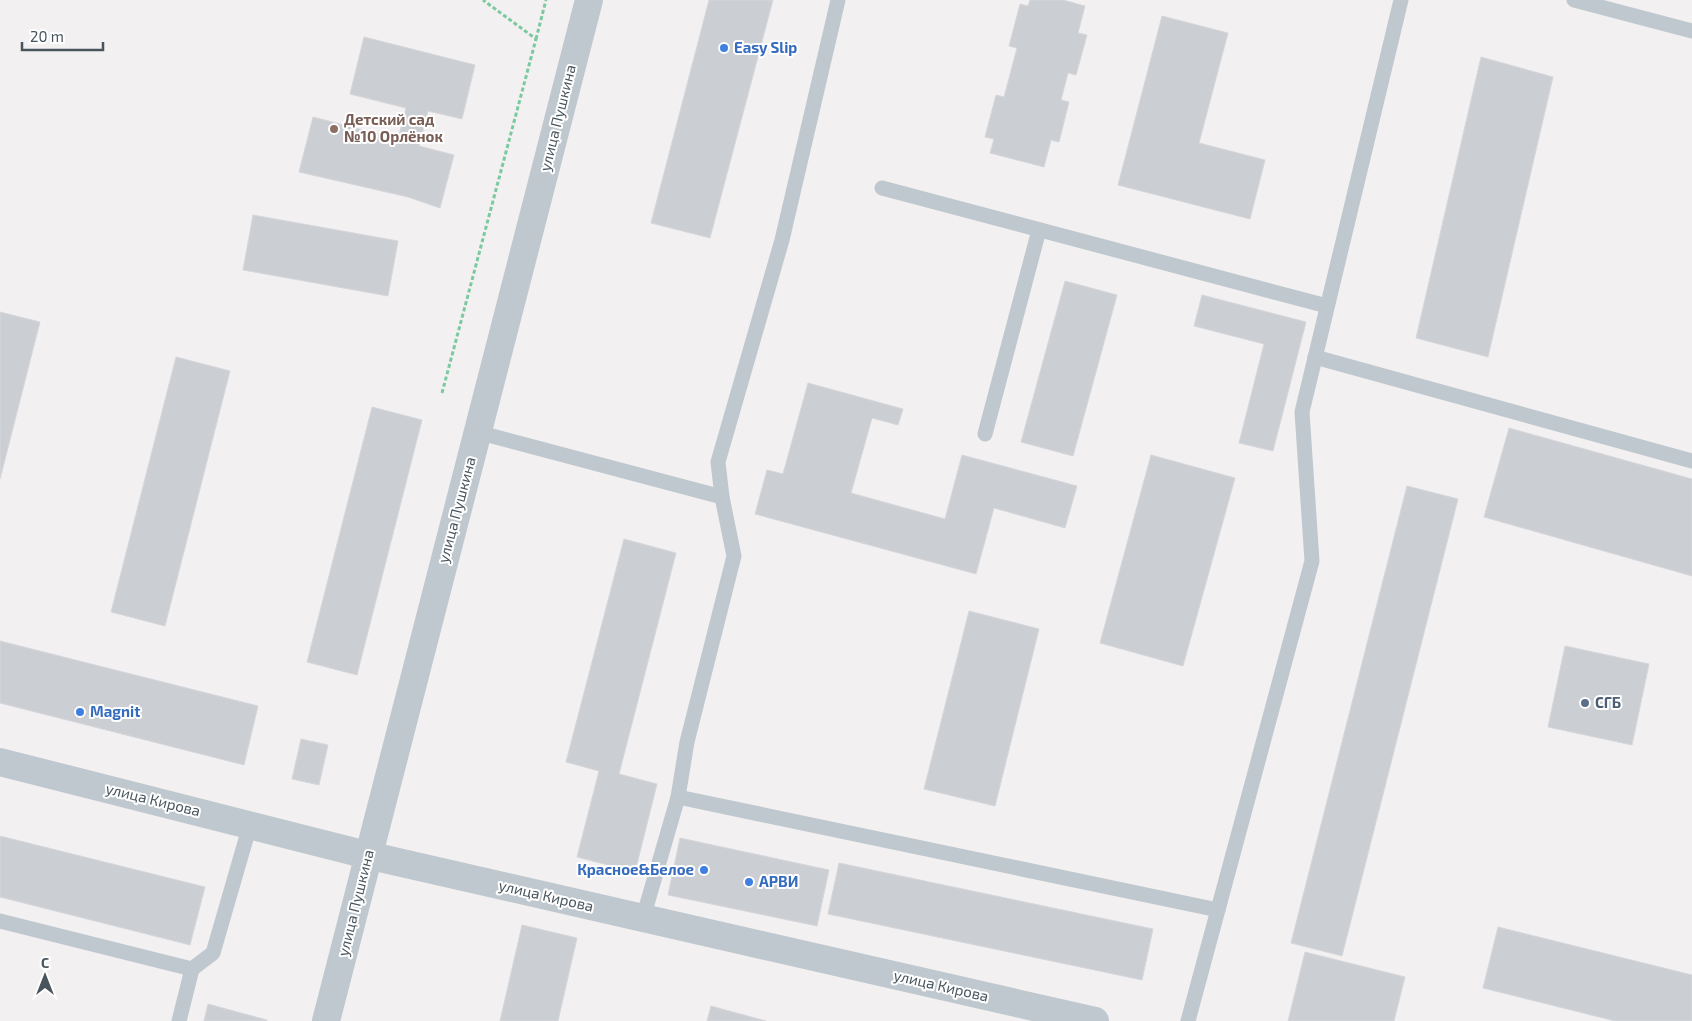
<svg xmlns="http://www.w3.org/2000/svg" width="1692" height="1021" font-family="'Exo 2',sans-serif">
	<rect width="100%" height="100%" fill="#f3f0f1"/>
	<!-- building -->
	<g fill="#cbced3" stroke="#d5d7db">
		<path d="M709 0H773L710 238 651 223Z"/>
		<path d="M1030 0H1063L1085 6 1078 33 1087 35 1076 75 1068 73 1061 100 1069 102 1059 142 1051 140 1044 167 990 153 994 139 985 137 996 95 1004 97 1017 48 1009 46 1020 4 1028 6Z"/>
		<path d="M1162 16 1228 33 1199 143 1265 160 1250 219 1118 185Z"/>
		<path d="M364 37 475 65 462 119 428 111 419 146 454 155 440 208 408 197 299 172 313 117 398 139 406 108 350 94Z"/>
		<path d="M1481 57 1553 77 1488 357 1416 338Z"/>
		<path d="M253 215 398 241 388 296 243 270Z"/>
		<path d="M1065 281 1117 295 1073 456 1021 442Z"/>
		<path d="M1202 295 1306 322 1273 451 1239 443 1264 344 1194 326Z"/>
		<path d="M0 312 40 322 0 479Z"/>
		<path d="M176 357 230 371 165 626 111 612Z"/>
		<path d="M808 383 903 409 898 425 872 418 851 493 945 519 962 455 1077 486 1065 528 994 508 976 574 755 514 767 470 783 474Z"/>
		<path d="M372 407 422 420 357 675 307 662Z"/>
		<path d="M1509 428 1692 479V576L1484 517Z"/>
		<path d="M1151 455 1235 478 1183 666 1100 643Z"/>
		<path d="M1407 486 1458 499 1342 956 1291 943Z"/>
		<path d="M624 539 676 553 619 774 657 784 635 872 577 857 599 771 566 762Z"/>
		<path d="M969 611 1039 629 995 806 924 789Z"/>
		<path d="M0 641 258 706 244 765 0 703Z"/>
		<path d="M1565 646 1649 664 1632 745 1548 727Z"/>
		<path d="M301 739 328 745 319 785 292 779Z"/>
		<path d="M0 836 205 887 190 945 0 897Z"/>
		<path d="M680 838 829 870 817 926 668 895Z"/>
		<path d="M839 863 1153 929 1142 980 828 914Z"/>
		<path d="M522 925 577 938 558 1021H500Z"/>
		<path d="M1498 927 1692 975V1021H1615L1483 988Z"/>
		<path d="M1305 952 1405 977 1394 1021H1288Z"/>
		<path d="M208 1004 267 1020V1021H204Z"/>
		<path d="M711 1006 766 1021H707Z"/>
	</g>
	<g fill="none" stroke-linecap="round" stroke-linejoin="round">
		<!-- path -->
		<g stroke="#7bca9f" stroke-width="3" stroke-dasharray="4 2.5" stroke-linecap="butt">
			<path d="M536 39 546 0"/>
			<path d="M442 393 536 39 483 0"/>
		</g>
		<!-- lane -->
		<g stroke="#bfc8ce" stroke-width="15">
			<path d="M1574 0 1692 31"/>
			<path d="M882 188 1327 306"/>
			<path d="M1315 357 1692 461"/>
			<path d="M477 432 722 497"/>
			<path d="M985 434 1039 230"/>
			<path d="M678 797 1218 910"/>
			<path d="M643 918 678 797 687 742 734 556 722 497 718 462 782 240 838 0"/>
			<path d="M0 921 192 969 179 1021"/>
			<path d="M192 969 213 953 250 825"/>
			<path d="M1188 1021 1312 561 1302 412 1401 0"/>
		</g>
		<!-- street -->
		<g stroke="#bfc8ce" stroke-width="28">
			<path d="M0 762 367 855 1095 1021"/>
			<path d="M326 1021 589 0"/>
		</g>
	</g>
	<!-- markers -->
	<g fill="#3f7fe0" stroke="#fff" stroke-width="2">
		<circle cx="724" cy="48" r="5"/>
		<circle cx="80" cy="712" r="5"/>
		<circle cx="704" cy="870" r="5"/>
		<circle cx="749" cy="882" r="5"/>
	</g>
	<circle fill="#8d6e63" stroke="#fff" stroke-width="2" cx="334" cy="129" r="5"/>
	<circle fill="#5c6f8a" stroke="#fff" stroke-width="2" cx="1585" cy="703" r="5"/>
	<g text-anchor="middle" stroke-width="4" stroke-linejoin="round" paint-order="stroke">
		<!-- shop labels -->
		<g font-size="15" font-weight="bold" fill="#366cbe" stroke="#fff" text-anchor="start">
			<text x="734" y="53">Easy Slip</text>
			<text x="90" y="717">Magnit</text>
			<text x="694" y="875" text-anchor="end">Красное&amp;Белое</text>
			<text x="759" y="887">АРВИ</text>
		</g>
		<!-- street labels -->
		<g font-size="15" fill="#49555d" stroke="#fff">
			<text transform="translate(558 118) rotate(-76)" y="5">улица Пушкина</text>
			<text transform="translate(457 510) rotate(-75)" y="5">улица Пушкина</text>
			<text transform="translate(153 800) rotate(14)" y="5">улица Кирова</text>
			<text transform="translate(546 896) rotate(13)" y="5">улица Кирова</text>
			<text transform="translate(356 903) rotate(-76)" y="5">улица Пушкина</text>
			<text transform="translate(941 986) rotate(13)" y="5">улица Кирова</text>
		</g>
		<!-- education labels -->
		<g font-size="15" font-weight="bold" fill="#785e54" stroke="#fff" text-anchor="start">
			<text x="344" y="125">Детский сад<tspan x="344" dy="17">№10 Орлёнок</tspan></text>
		</g>
		<!-- service labels -->
		<g font-size="15" font-weight="bold" fill="#4e5e75" stroke="#fff" text-anchor="start">
			<text x="1595" y="708">СГБ</text>
		</g>
	</g>
	<!-- north arrow -->
	<g transform="translate(45 976)" stroke="#ffffff" stroke-width="4" paint-order="stroke">
	<path d="M0-4L9 19L0 12L-9 19Z" fill="#49555d"/>
	<text y="-8" font-size="14" font-weight="bold" text-anchor="middle" fill="#49555d">С</text>
	</g>
	<!-- scale -->
	<path d="M22 42v8h81v-8" fill="none" stroke="#49555d" stroke-width="2.5"/>
	<text x="30" y="42" font-size="15" fill="#49555d" stroke="#ffffff" stroke-width="4" paint-order="stroke">20 m</text>
</svg>
